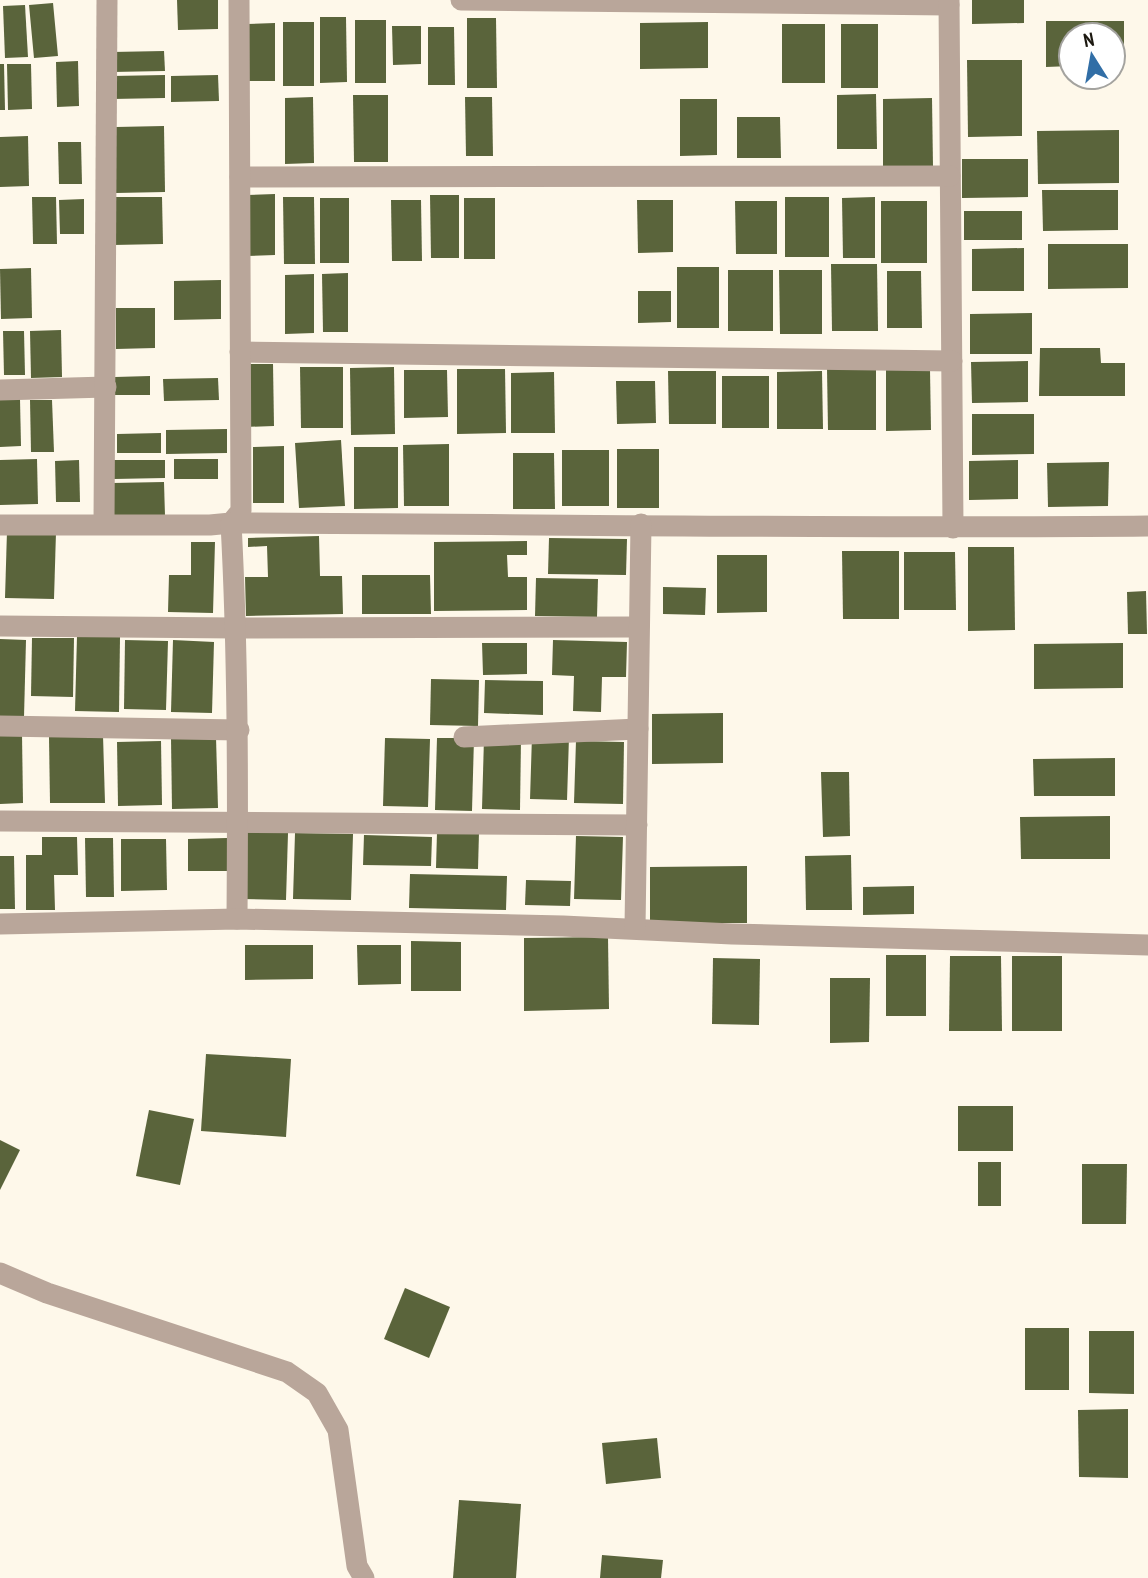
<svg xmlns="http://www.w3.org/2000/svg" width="1148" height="1578" font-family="'PT Sans Narrow',sans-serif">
	<rect width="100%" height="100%" fill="#fef8ea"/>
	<!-- building -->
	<g fill="#5a643b">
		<path d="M177 0H218V29L178 30Z"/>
		<path d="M972 0H1024V23L972 24Z"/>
		<path d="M53 3 58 56 34 58 29 5Z"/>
		<path d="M25 5 28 57 5 58 3 6Z"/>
		<path d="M320 17H346L347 82 320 83Z"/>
		<path d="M467 18H496L497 88H467Z"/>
		<rect x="355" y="20" width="31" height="63"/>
		<path d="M1046 21H1124V66H1113V35H1071V66L1046 67Z"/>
		<rect x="283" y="22" width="31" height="64"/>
		<path d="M708 22V68L640 69V23Z"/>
		<path d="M275 23V81H247V24Z"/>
		<rect x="782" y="24" width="43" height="59"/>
		<rect x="841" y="24" width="37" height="64"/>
		<path d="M392 26H421V64L393 65Z"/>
		<path d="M428 27H454L455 85H428Z"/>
		<path d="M164 51 165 71 112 72V52Z"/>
		<path d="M967 60H1022V136L968 137Z"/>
		<path d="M78 61 79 106 57 107 56 62Z"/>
		<path d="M0 64H4L5 110H0Z"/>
		<path d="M7 64H31L32 109 8 110Z"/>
		<path d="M165 75V98L112 99V76Z"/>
		<path d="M218 75 219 101 171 102V76Z"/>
		<path d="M876 94 877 149H837V95Z"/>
		<path d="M353 95H388V162H354Z"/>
		<path d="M313 97 314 163 285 164V98Z"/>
		<path d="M465 97H492L493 156H466Z"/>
		<path d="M932 98 933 167 883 168V99Z"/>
		<path d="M680 99H717V155L680 156Z"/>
		<path d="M737 117H780L781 158H737Z"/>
		<path d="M164 126 165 192 116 193V127Z"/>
		<path d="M1119 130V183L1038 184 1037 131Z"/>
		<path d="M28 136 29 186 0 187V137Z"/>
		<path d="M58 142H81L82 184H59Z"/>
		<path d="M962 159H1028V197L962 198Z"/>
		<path d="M1042 190H1118V230L1043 231Z"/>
		<path d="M275 194V255L246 256V195Z"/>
		<path d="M430 195H459V258H431Z"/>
		<path d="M32 197H56L57 244H33Z"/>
		<path d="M113 197H162L163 244 113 245Z"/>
		<path d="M283 197H314L315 264H284Z"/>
		<rect x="785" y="197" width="44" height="60"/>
		<path d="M875 197V258H843L842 198Z"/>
		<rect x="320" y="198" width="29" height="65"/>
		<rect x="464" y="198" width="31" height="61"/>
		<path d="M84 199V234H60L59 200Z"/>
		<path d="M391 200H421L422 261H392Z"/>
		<path d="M637 200H673V252L638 253Z"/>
		<path d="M735 201H777V254H736Z"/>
		<rect x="881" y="201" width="46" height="62"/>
		<rect x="964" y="211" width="58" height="29"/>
		<path d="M1048 244H1128V288L1048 289Z"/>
		<path d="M1024 248V291H972V249Z"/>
		<path d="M831 264H877L878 331H832Z"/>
		<rect x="677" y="267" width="42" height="61"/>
		<path d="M31 268 32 318 1 319 0 269Z"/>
		<rect x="728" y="270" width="45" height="61"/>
		<path d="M779 270H822V334H780Z"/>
		<path d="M887 271H921L922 328H887Z"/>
		<path d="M348 273V332H323L322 274Z"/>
		<path d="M314 274V333L285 334V275Z"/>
		<path d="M221 280V319L174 320V281Z"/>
		<path d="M638 291H671V322L638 323Z"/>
		<path d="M116 308H155V348L116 349Z"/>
		<path d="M1032 313V354H970V314Z"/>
		<path d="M61 330 62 377 31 378 30 331Z"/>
		<path d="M3 331H24L25 375H4Z"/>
		<path d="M1040 348H1100L1101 363H1125V396H1039Z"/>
		<path d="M1028 361V402L972 403 971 362Z"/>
		<path d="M245 364H273L274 426 245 427Z"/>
		<path d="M300 367H343V428H301Z"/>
		<path d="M394 367 395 434 351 435 350 368Z"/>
		<path d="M457 369H505L506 433 457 434Z"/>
		<path d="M827 369H876V430H828Z"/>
		<path d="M404 370H447L448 417 404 418Z"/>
		<path d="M886 370H930L931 430 886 431Z"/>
		<path d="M668 371H716V424H669Z"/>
		<path d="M822 371 823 429H777V372Z"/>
		<path d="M554 372 555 433H511V373Z"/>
		<path d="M150 376V395H115V377Z"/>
		<rect x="722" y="376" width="47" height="52"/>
		<path d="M218 378 219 400 164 401 163 379Z"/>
		<path d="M616 381H655L656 423 617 424Z"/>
		<path d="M20 399 21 446 0 447V400Z"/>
		<path d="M30 400H52L54 452H31Z"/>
		<path d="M972 414H1034V454L972 455Z"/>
		<path d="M227 429V453L166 454V430Z"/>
		<path d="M161 433V453H117V434Z"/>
		<path d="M341 440 345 506 299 508 295 443Z"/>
		<path d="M449 444V506H404L403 445Z"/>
		<path d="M284 446V503H253V447Z"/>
		<path d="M354 447H398V508L354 509Z"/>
		<rect x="617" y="449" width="42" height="59"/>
		<rect x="562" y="450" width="47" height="56"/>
		<path d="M513 453H554L555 509H513Z"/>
		<path d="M37 459 38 504 0 505V460Z"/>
		<rect x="174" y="459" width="44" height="20"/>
		<path d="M79 460 80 502H56L55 461Z"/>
		<path d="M114 460H165V478L114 479Z"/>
		<path d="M1018 460V499L969 500V461Z"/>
		<path d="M1109 462 1108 506 1048 507 1047 463Z"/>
		<path d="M164 482 165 516 112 517V483Z"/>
		<path d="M7 531 56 532 54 599 5 598Z"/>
		<path d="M319 536 320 576H342L343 614 246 616 245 577H268L267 546 248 547V538Z"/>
		<path d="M549 538 627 539 626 575 548 574Z"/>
		<path d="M527 541V555H507L508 577H527V610L434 611V542Z"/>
		<path d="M191 542H215L213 613 168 612 169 575H191Z"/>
		<path d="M968 547H1014L1015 630 968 631Z"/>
		<path d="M842 551H899V619H843Z"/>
		<path d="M904 552H955L956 610H904Z"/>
		<path d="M717 555H767V612L717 613Z"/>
		<path d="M362 575H430L431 614H362Z"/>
		<path d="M536 578 598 579 597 617 535 616Z"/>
		<path d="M663 587 706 588 705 615 663 614Z"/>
		<path d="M1146 591 1147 634H1128L1127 592Z"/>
		<path d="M77 636 120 637 119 712 75 711Z"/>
		<path d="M32 638H74L73 697 31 696Z"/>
		<path d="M0 639 26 640 24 717 0 716Z"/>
		<path d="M125 640 168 641 166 710 124 709Z"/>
		<path d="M173 640 214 642 212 713 171 712Z"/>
		<path d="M553 640 627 642 626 677H602L601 712 573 711 574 676 552 675Z"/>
		<path d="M482 643H527V674L483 675Z"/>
		<path d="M1123 643V688L1034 689V644Z"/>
		<path d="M431 679 479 680 478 726 430 725Z"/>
		<path d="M485 680 543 681V715L484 713Z"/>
		<path d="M723 713V763L652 764V714Z"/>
		<path d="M0 734H22L23 803 0 804Z"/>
		<path d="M103 735 105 803H50L49 737Z"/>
		<path d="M532 736 569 737 567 800 530 799Z"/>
		<path d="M216 737 218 808 172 809 171 738Z"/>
		<path d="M385 738 430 739 428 807 383 806Z"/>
		<path d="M437 738H474L472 811 435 810Z"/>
		<path d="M484 738 521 739 520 810 482 809Z"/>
		<path d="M161 741 162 805 118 806 117 742Z"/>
		<path d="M576 741 624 742 623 804 574 803Z"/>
		<path d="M1115 758V796H1034L1033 759Z"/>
		<path d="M821 772H849L850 836 823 837Z"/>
		<path d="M1110 816V859H1021L1020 817Z"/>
		<path d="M244 832 288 833 286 900 242 899Z"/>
		<path d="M437 832H479L478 869 436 868Z"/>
		<path d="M295 833 353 834 351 900 293 899Z"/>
		<path d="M364 835 432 837 431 866 363 865Z"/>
		<path d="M576 836 623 837 621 900 574 899Z"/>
		<path d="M42 837H77L78 875H54L55 910H26V855H42Z"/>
		<path d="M85 838H113L114 897H86Z"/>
		<path d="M227 838V871H188V839Z"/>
		<path d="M121 839H166L167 890 121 891Z"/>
		<path d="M851 855 852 910H806L805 856Z"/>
		<path d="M0 856H14L15 909H0Z"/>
		<path d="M747 866V923H650V867Z"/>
		<path d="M410 874 507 876 506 910 409 908Z"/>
		<path d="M526 880 571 881 570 906 525 905Z"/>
		<path d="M914 886V914L863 915V887Z"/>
		<path d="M608 937 609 1009 524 1011V938Z"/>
		<path d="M411 941 461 942V991H411Z"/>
		<path d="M245 945H313V979L245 980Z"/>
		<path d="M357 945H401V984L358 985Z"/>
		<rect x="886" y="955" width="40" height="61"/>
		<path d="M950 956H1001L1002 1031H949Z"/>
		<rect x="1012" y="956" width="50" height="75"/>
		<path d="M713 958 760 959 759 1025 712 1024Z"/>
		<path d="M830 978H870L869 1042 830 1043Z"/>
		<path d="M206 1054 291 1059 286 1137 201 1131Z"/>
		<rect x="958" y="1106" width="55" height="45"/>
		<path d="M149 1110 194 1119 180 1185 136 1176Z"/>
		<path d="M0 1140 20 1150 0 1190Z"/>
		<rect x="978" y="1162" width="23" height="44"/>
		<path d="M1082 1164H1127L1126 1224H1082Z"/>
		<path d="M405 1288 450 1307 429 1358 384 1339Z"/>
		<rect x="1025" y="1328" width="44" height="62"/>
		<path d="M1089 1331H1134V1394L1089 1393Z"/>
		<path d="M1128 1409V1478L1079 1477 1078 1410Z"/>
		<path d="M657 1438 661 1478 606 1484 602 1443Z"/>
		<path d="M459 1500 521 1504 516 1578H453Z"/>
		<path d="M602 1555 663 1560 661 1578H600Z"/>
	</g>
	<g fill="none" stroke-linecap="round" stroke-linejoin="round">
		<!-- minor -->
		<g stroke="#b9a69a" stroke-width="21">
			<path d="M461 0 949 5"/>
			<path d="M949 0 953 528"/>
			<path d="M240 177 950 176"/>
			<path d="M240 352 952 361"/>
			<path d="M0 390 106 387"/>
			<path d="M104 524 107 0"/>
			<path d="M0 525H210L231 523 241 511 239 0"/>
			<path d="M0 626 237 628 639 627"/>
			<path d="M0 726 239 730"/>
			<path d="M464 737 638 729"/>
			<path d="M0 821 637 825"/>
			<path d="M237 919C238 786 238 655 231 523 536 524 842 529 1148 526"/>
			<path d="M0 924 237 919 563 926 732 934 1148 945"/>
			<path d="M635 928 641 524"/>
		</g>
		<!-- tertiary -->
		<path stroke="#b9a69a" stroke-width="21" d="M0 1273 47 1293 287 1372 317 1393 338 1430 357 1566 364 1578"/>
	</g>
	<!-- north arrow -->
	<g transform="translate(1092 56) rotate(349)"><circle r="33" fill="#ffffff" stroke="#a4a39f" stroke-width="2"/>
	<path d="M0-5L12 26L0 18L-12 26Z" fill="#316ea6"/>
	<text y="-10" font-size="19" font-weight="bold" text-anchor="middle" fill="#1c1810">N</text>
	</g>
</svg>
